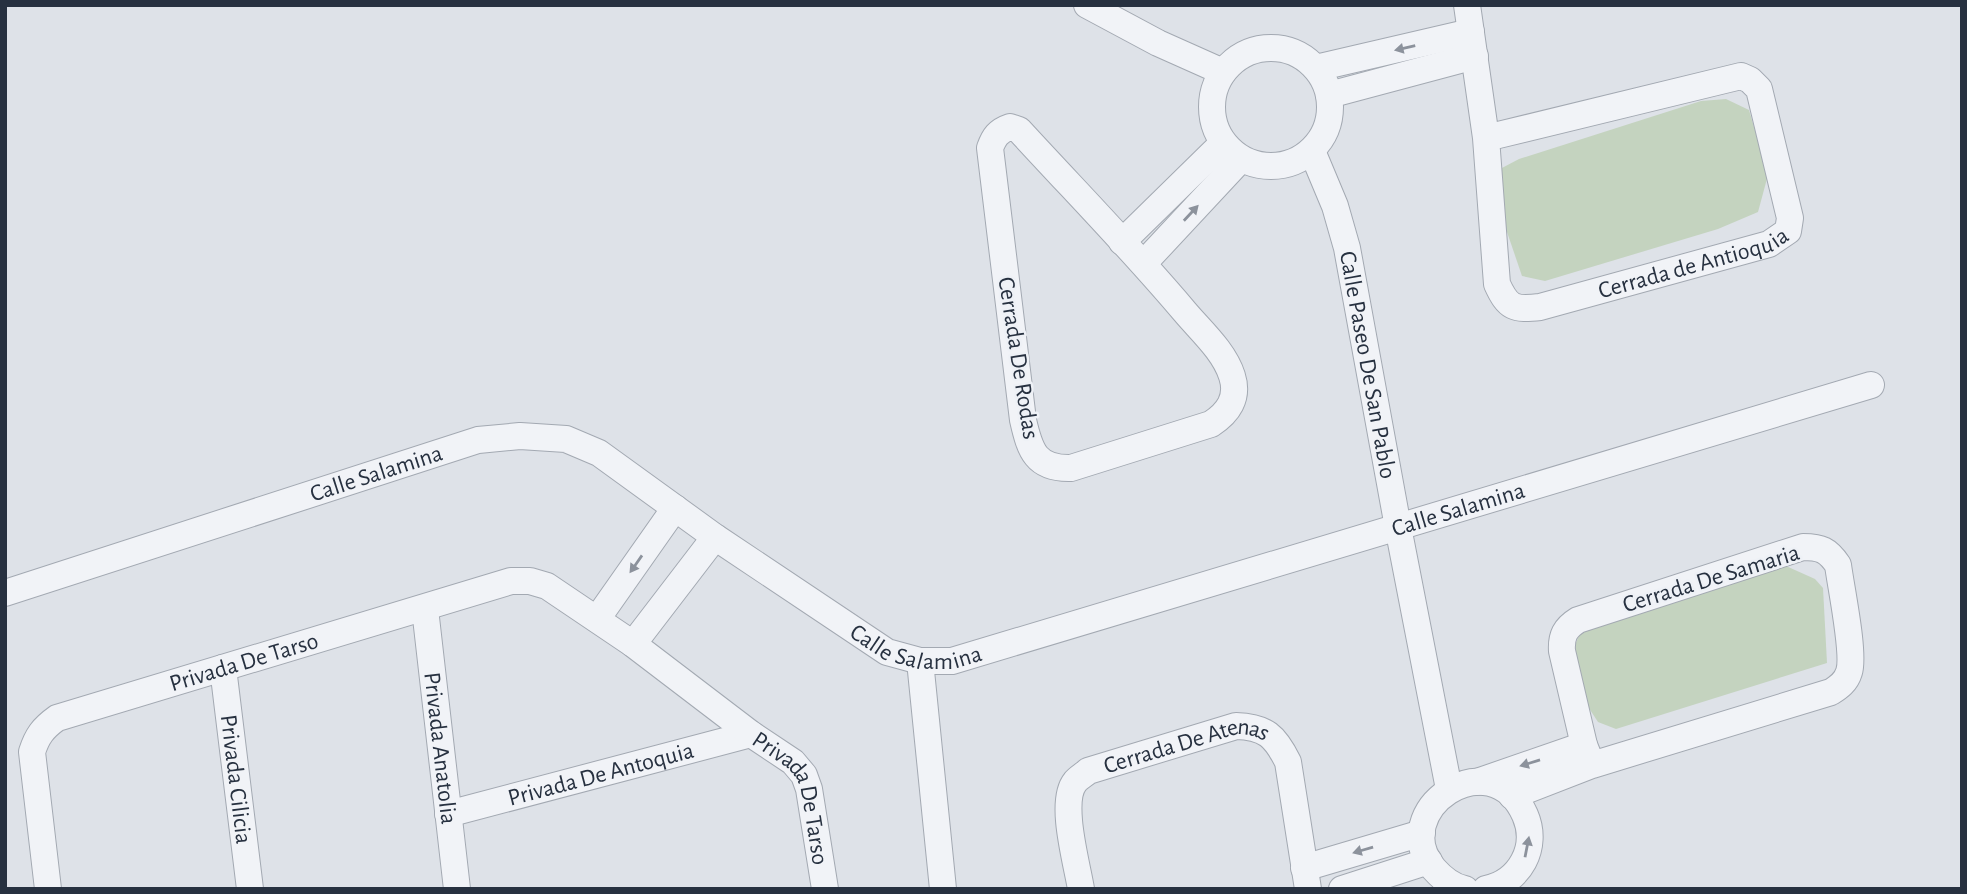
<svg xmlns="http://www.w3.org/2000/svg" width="1967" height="894" font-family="'Alegreya Sans',sans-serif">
	<rect width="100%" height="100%" fill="#dee2e8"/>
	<!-- green -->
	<g fill="#c4d3bf">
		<path d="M1726 99 1749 110 1768 175 1758 212 1718 229 1545 281 1522 276 1506 229 1500 169 1519 159 1701 101Z"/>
		<path d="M1786 566 1815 579 1823 588 1827 663 1616 729 1598 722 1585 702 1572 652 1581 631Z"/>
	</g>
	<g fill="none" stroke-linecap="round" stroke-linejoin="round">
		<defs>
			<g id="minor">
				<path d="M1087 5 1158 43 1223 72"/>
				<path id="s1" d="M1467 5 1486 138 1497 284C1508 308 1514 310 1540 307L1769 244 1788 231 1790 218 1759 89 1750 80 1741 76 1486 138"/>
				<circle cx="1271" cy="107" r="59"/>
				<path d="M1316 68 1471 32"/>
				<path d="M1329 95 1475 56"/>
				<path d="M1010 127 1019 130C1075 191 1132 249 1185 312 1201 331 1224 351 1232 376 1239 398 1228 413 1211 424L1071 468C1036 469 1030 451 1023 420L990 148C994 137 998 131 1010 127Z"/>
				<path id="s2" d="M1312 151 1335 206 1347 248 1398 527 1449 789"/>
				<path d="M1122 242 1223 143"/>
				<path d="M1144 263 1241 159"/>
				<path id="s3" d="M5 593 478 440 520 436 566 439 599 453 715 537 887 652 920 661H952L1871 385"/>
				<path id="s4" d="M425 609 457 889"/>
				<path d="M597 619 675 508"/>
				<path d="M633 644 715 537"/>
				<path d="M920 661 943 889"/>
				<path id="s5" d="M223 668 250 889"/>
				<path d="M1477 782 1584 745"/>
				<path d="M1512 796 1592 765 1831 692C1839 687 1846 682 1849 672 1855 654 1841 588 1838 565 1828 550 1821 547 1803 547L1578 620C1565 628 1561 636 1562 651L1584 745 1592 765"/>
				<path id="s6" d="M448 814 751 734"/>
				<path d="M1304 868 1422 833"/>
				<path id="s7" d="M48 889 32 752C37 736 43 728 57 718L511 581H530L547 586 633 644 751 734 793 762 804 775 809 789 825 889"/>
				<path id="s8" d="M1081 889C1077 864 1059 802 1075 782 1078 778 1084 775 1088 771L1236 726C1266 727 1275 736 1288 762L1308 889"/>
				<path d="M1342 889 1429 861"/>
				<path d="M1465 889C1453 887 1442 878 1434 869 1385 811 1491 738 1525 815 1539 847 1520 882 1486 889"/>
			</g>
		</defs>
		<!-- minor casing -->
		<use href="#minor" stroke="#a3a9b2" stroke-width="28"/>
		<!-- minor -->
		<use href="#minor" stroke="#f1f3f7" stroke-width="26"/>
	</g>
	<!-- one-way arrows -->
	<defs><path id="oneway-solid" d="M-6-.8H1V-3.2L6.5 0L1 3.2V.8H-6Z" transform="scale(1.75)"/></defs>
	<g fill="#8c929c">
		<use href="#oneway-solid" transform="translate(1405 48) rotate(167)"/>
		<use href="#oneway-solid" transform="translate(1191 213) rotate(-47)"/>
		<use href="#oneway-solid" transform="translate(636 564) rotate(125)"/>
		<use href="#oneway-solid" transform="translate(1530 763) rotate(163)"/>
		<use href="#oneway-solid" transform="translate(1527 847) rotate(-79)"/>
		<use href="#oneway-solid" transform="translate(1363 850) rotate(164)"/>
	</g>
	<g text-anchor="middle" stroke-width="5" stroke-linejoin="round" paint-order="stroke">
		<!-- street labels -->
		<g font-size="24" fill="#273140" stroke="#eef1f6">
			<text dy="8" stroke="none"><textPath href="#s1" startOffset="495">Cerrada de Antioquia</textPath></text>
			<text transform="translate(1019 358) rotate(81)" y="8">Cerrada De Rodas</text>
			<text dy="8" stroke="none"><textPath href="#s2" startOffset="222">Calle Paseo De San Pablo</textPath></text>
			<text dy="8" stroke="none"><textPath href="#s3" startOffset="390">Calle Salamina</textPath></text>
			<text dy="8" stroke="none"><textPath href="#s3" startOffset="1566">Calle Salamina</textPath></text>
			<text transform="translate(1711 578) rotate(-17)" y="8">Cerrada De Samaria</text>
			<text dy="8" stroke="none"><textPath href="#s3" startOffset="999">Calle Salamina</textPath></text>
			<text dy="8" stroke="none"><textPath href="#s7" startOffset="376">Privada De Tarso</textPath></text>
			<text dy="8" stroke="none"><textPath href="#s4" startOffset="140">Privada Anatolia</textPath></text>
			<text dy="8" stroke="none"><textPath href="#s8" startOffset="229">Cerrada De Atenas</textPath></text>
			<text dy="8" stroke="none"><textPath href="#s6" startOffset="158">Privada De Antoquia</textPath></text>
			<text dy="8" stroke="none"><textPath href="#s5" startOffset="112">Privada Cilicia</textPath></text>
			<text dy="8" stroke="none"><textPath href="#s7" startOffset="1026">Privada De Tarso</textPath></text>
		</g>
	</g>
	<!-- border -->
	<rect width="1967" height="894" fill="none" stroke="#273140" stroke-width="14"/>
</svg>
